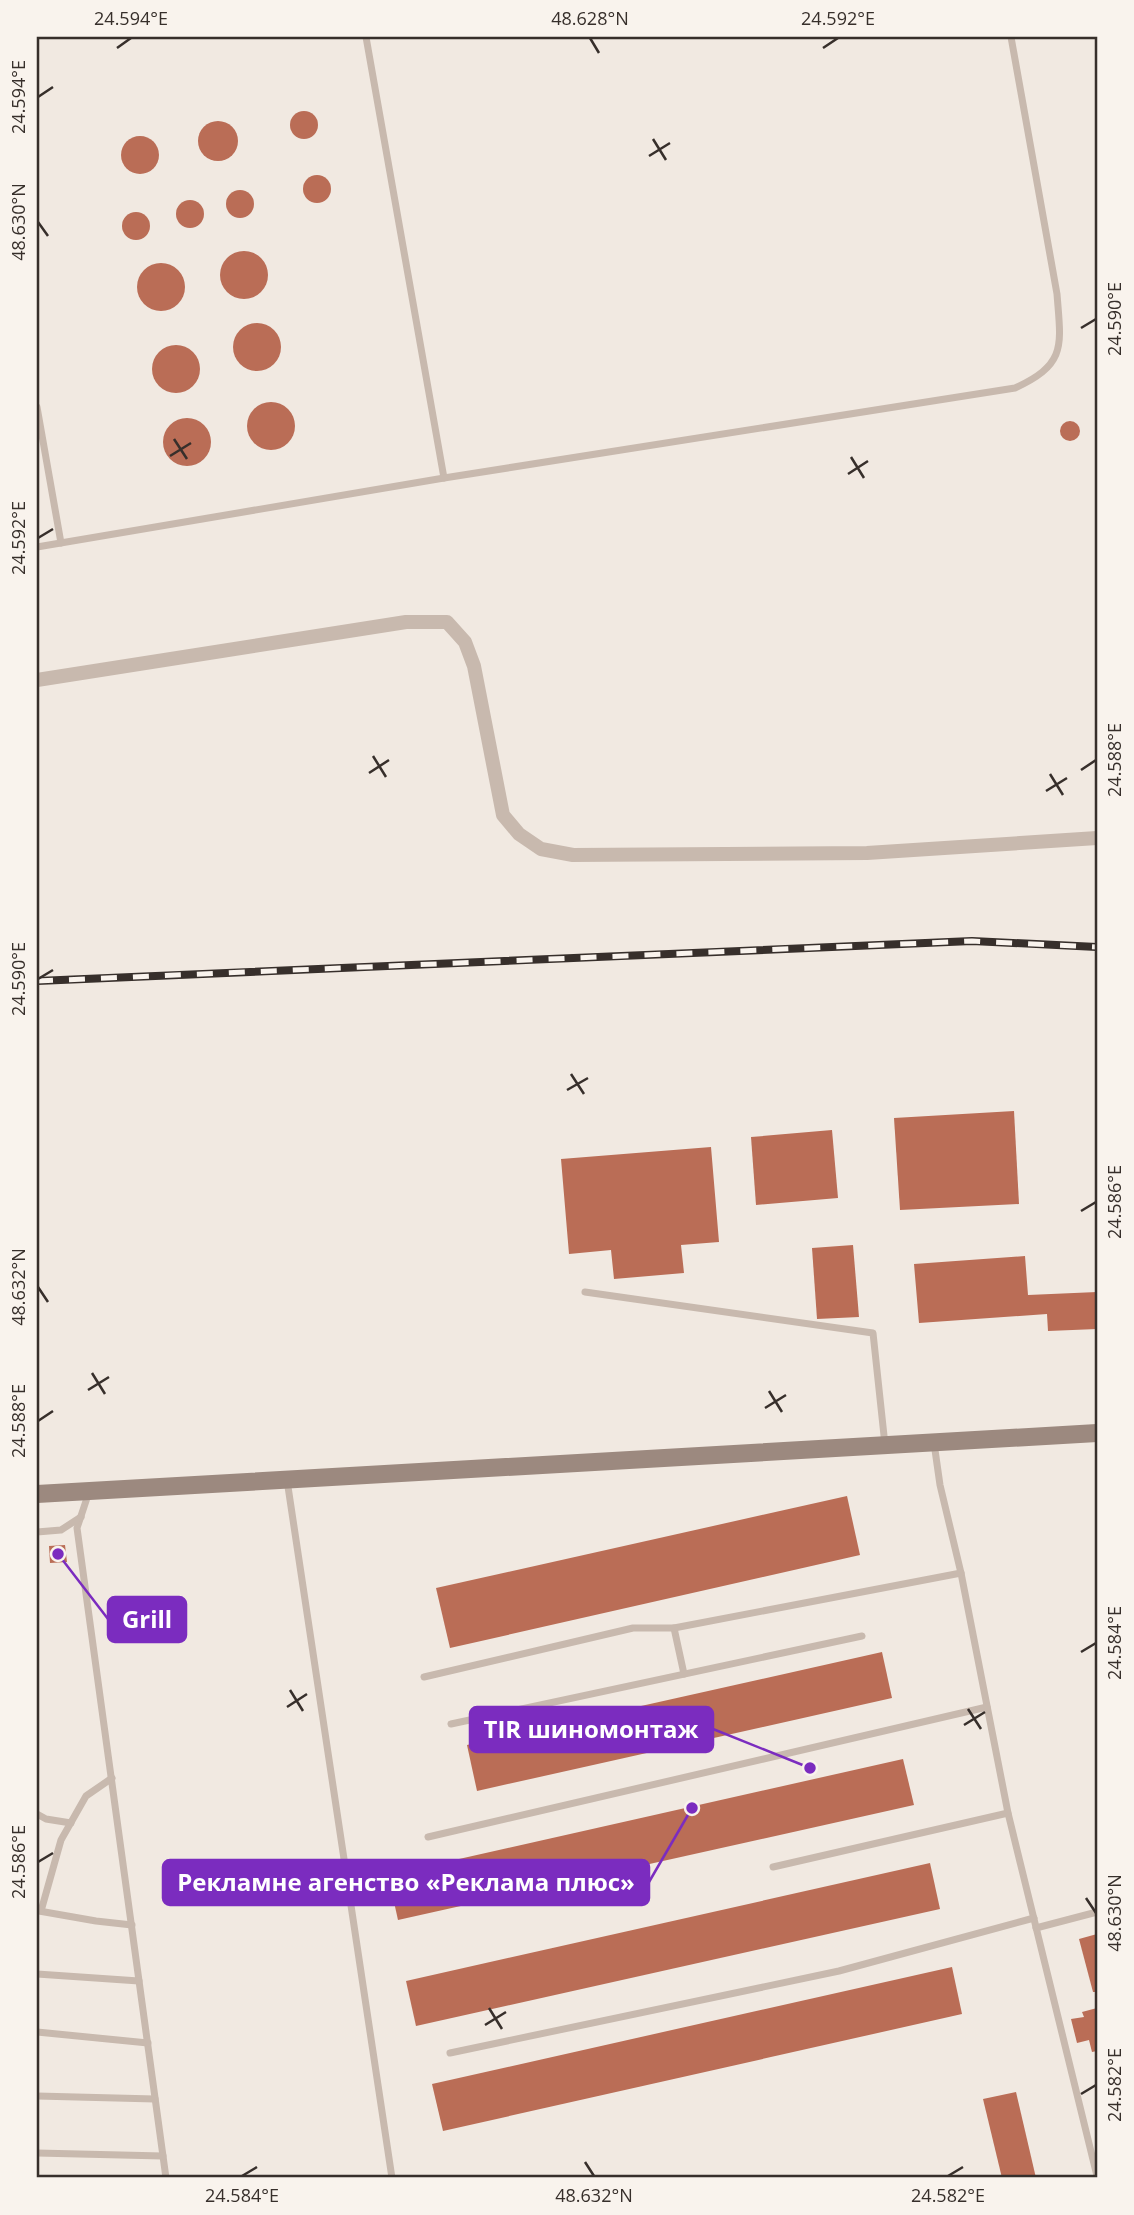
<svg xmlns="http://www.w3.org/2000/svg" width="1134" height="2215" font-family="'Open Sans',sans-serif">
	<rect width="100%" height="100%" fill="#f1e9e1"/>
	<!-- building -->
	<g fill="#ba6d56">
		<circle cx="304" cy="125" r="14"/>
		<circle cx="218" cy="141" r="20"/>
		<circle cx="140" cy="155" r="19"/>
		<circle cx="317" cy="189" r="14"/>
		<circle cx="240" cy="204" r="14"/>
		<circle cx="190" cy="214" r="14"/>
		<circle cx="136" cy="226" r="14"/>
		<circle cx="244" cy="275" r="24"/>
		<circle cx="161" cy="287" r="24"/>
		<circle cx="257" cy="347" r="24"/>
		<circle cx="176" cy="369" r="24"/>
		<circle cx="271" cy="426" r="24"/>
		<circle cx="187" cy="442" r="24"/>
		<circle cx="1070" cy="431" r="10"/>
		<path d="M1014 1111 1019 1204 900 1210 894 1118Z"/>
		<path d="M832 1130 838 1198 756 1205 751 1137Z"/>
		<path d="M711 1147 719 1242 681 1245 684 1273 614 1279 611 1250 569 1254 561 1159Z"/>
		<path d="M853 1245 859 1317 817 1319 812 1248Z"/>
		<path d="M1025 1256 1028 1295 1097 1292V1329L1048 1331 1047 1314 919 1323 914 1264Z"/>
		<path d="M847 1496 860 1555 450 1648 436 1588Z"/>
		<path d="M65 1545 67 1562 50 1563 49 1546Z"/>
		<path d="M882 1652 892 1698 477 1791 467 1745Z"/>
		<path d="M903 1759 914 1805 398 1920 388 1875Z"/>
		<path d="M930 1863 940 1909 416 2026 406 1981Z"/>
		<path d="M1097 1934V1992H1093L1079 1939Z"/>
		<path d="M952 1967 962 2014 443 2131 432 2084Z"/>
		<path d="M1097 2008V2051L1092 2052 1089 2040 1077 2043 1071 2019 1084 2017 1082 2012Z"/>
		<path d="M1016 2092 1036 2178H1002L983 2099Z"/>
	</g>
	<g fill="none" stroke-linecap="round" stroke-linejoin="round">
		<!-- lane -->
		<g stroke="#c8b9ae" stroke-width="7">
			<path d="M366 37 444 478"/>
			<path d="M37 407 61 543"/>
			<path d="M37 547 444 478 1015 388C1067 364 1061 346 1057 294L1011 37"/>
			<path d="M585 1292 873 1333 885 1445"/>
			<path d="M934 1443 940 1485 961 1573 1008 1813 1097 2176"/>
			<path d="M287 1480 392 2178"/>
			<path d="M89 1492 77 1528 166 2178"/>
			<path d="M37 1532 61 1530 81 1517"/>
			<path d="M674 1628 684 1674"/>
			<path d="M424 1677 633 1628H674L961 1573"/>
			<path d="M451 1724 862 1636"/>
			<path d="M37 1814 46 1819 71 1823"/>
			<path d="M428 1837 987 1707"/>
			<path d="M773 1867 1008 1813"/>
			<path d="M39 1911 96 1921 132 1925"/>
			<path d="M41 1911 61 1840 86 1796 112 1778"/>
			<path d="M1036 1928 1097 1912"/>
			<path d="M37 1974 139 1981"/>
			<path d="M37 2032 148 2043"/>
			<path d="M450 2053 839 1971 1034 1918"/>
			<path d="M37 2096 155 2099"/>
			<path d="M37 2153 163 2156"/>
		</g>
		<!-- street -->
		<path stroke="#c8b9ae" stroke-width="14" d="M37 680 406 622H447L465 642 474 666 503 815 519 834 541 849 573 855 867 853 1097 838"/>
		<!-- secondary -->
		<path stroke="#9c897f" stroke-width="18" d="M37 1494 1097 1433"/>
		<defs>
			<path id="rail" d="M37 981 972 941 1097 947"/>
		</defs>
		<!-- rail casing -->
		<use href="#rail" stroke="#372f2b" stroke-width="8"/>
		<!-- rail -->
		<use href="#rail" stroke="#f9f3ed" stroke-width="5" stroke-dasharray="16" stroke-linecap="butt"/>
	</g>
	<!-- ticks -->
	<path fill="none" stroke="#372f2b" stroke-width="2.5" d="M590 38 599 53M117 48 131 38M823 48 838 38M38 97 53 87M653 139 666 160M649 156 670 143M38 222 48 236M1081 328 1096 319M174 439 187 459M170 456 191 443M851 457 864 478M848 474 868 461M38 538 53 529M373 756 386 777M1081 770 1096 760M369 773 389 760M1050 774 1063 795M1046 791 1067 778M38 979 53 970M571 1074 584 1094M567 1090 588 1078M1081 1211 1096 1202M38 1287 48 1302M92 1373 105 1394M88 1390 109 1377M769 1391 782 1412M765 1408 786 1395M38 1421 53 1411M1081 1652 1096 1643M290 1690 303 1711M287 1707 307 1694M968 1709 981 1729M964 1725 985 1712M38 1862 53 1853M1086 1898 1096 1913M489 2008 502 2029M485 2025 506 2012M1081 2094 1096 2085M585 2162 594 2176M242 2176 257 2167M948 2176 963 2167"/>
	<!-- callouts -->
	<path fill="none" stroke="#7b2cbf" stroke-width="2.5" d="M58 1554L108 1619M810 1768L713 1729M692 1808L649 1882"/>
	<g fill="#7b2cbf" stroke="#f9f3ed" stroke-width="2.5">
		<circle cx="58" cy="1554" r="7"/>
		<circle cx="810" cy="1768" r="7"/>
		<circle cx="692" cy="1808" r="7"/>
	</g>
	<g fill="#7b2cbf" stroke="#7b2cbf" stroke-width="2.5">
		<rect x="108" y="1597" width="78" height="45" rx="7"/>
		<rect x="470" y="1707" width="243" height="45" rx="7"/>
		<rect x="163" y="1860" width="486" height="45" rx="7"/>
	</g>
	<g font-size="24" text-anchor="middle" font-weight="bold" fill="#fff">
		<text x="147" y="1628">Grill</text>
		<text x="591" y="1738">TIR шиномонтаж</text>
		<text x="406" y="1891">Рекламне агенство «Реклама плюс»</text>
	</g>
	<!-- border -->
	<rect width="1134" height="2215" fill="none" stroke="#f9f3ed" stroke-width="77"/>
	<rect x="38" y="38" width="1058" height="2138" fill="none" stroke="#372f2b" stroke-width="2.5"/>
	<g font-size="18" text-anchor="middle" fill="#372f2b">
		<text x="131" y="25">24.594°E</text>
		<text x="590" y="25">48.628°N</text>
		<text x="838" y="25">24.592°E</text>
		<text transform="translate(19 97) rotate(-90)" y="6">24.594°E</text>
		<text transform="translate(19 222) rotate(-90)" y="6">48.630°N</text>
		<text transform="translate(1115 319) rotate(-90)" y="6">24.590°E</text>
		<text transform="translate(19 538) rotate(-90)" y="6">24.592°E</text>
		<text transform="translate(1115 760) rotate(-90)" y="6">24.588°E</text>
		<text transform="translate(19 979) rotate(-90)" y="6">24.590°E</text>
		<text transform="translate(1115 1202) rotate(-90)" y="6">24.586°E</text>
		<text transform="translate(19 1287) rotate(-90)" y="6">48.632°N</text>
		<text transform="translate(19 1421) rotate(-90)" y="6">24.588°E</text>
		<text transform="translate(1115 1643) rotate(-90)" y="6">24.584°E</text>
		<text transform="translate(19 1862) rotate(-90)" y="6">24.586°E</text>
		<text transform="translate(1115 1913) rotate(-90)" y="6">48.630°N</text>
		<text transform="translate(1115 2085) rotate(-90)" y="6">24.582°E</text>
		<text x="242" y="2202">24.584°E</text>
		<text x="594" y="2202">48.632°N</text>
		<text x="948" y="2202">24.582°E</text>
	</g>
</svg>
